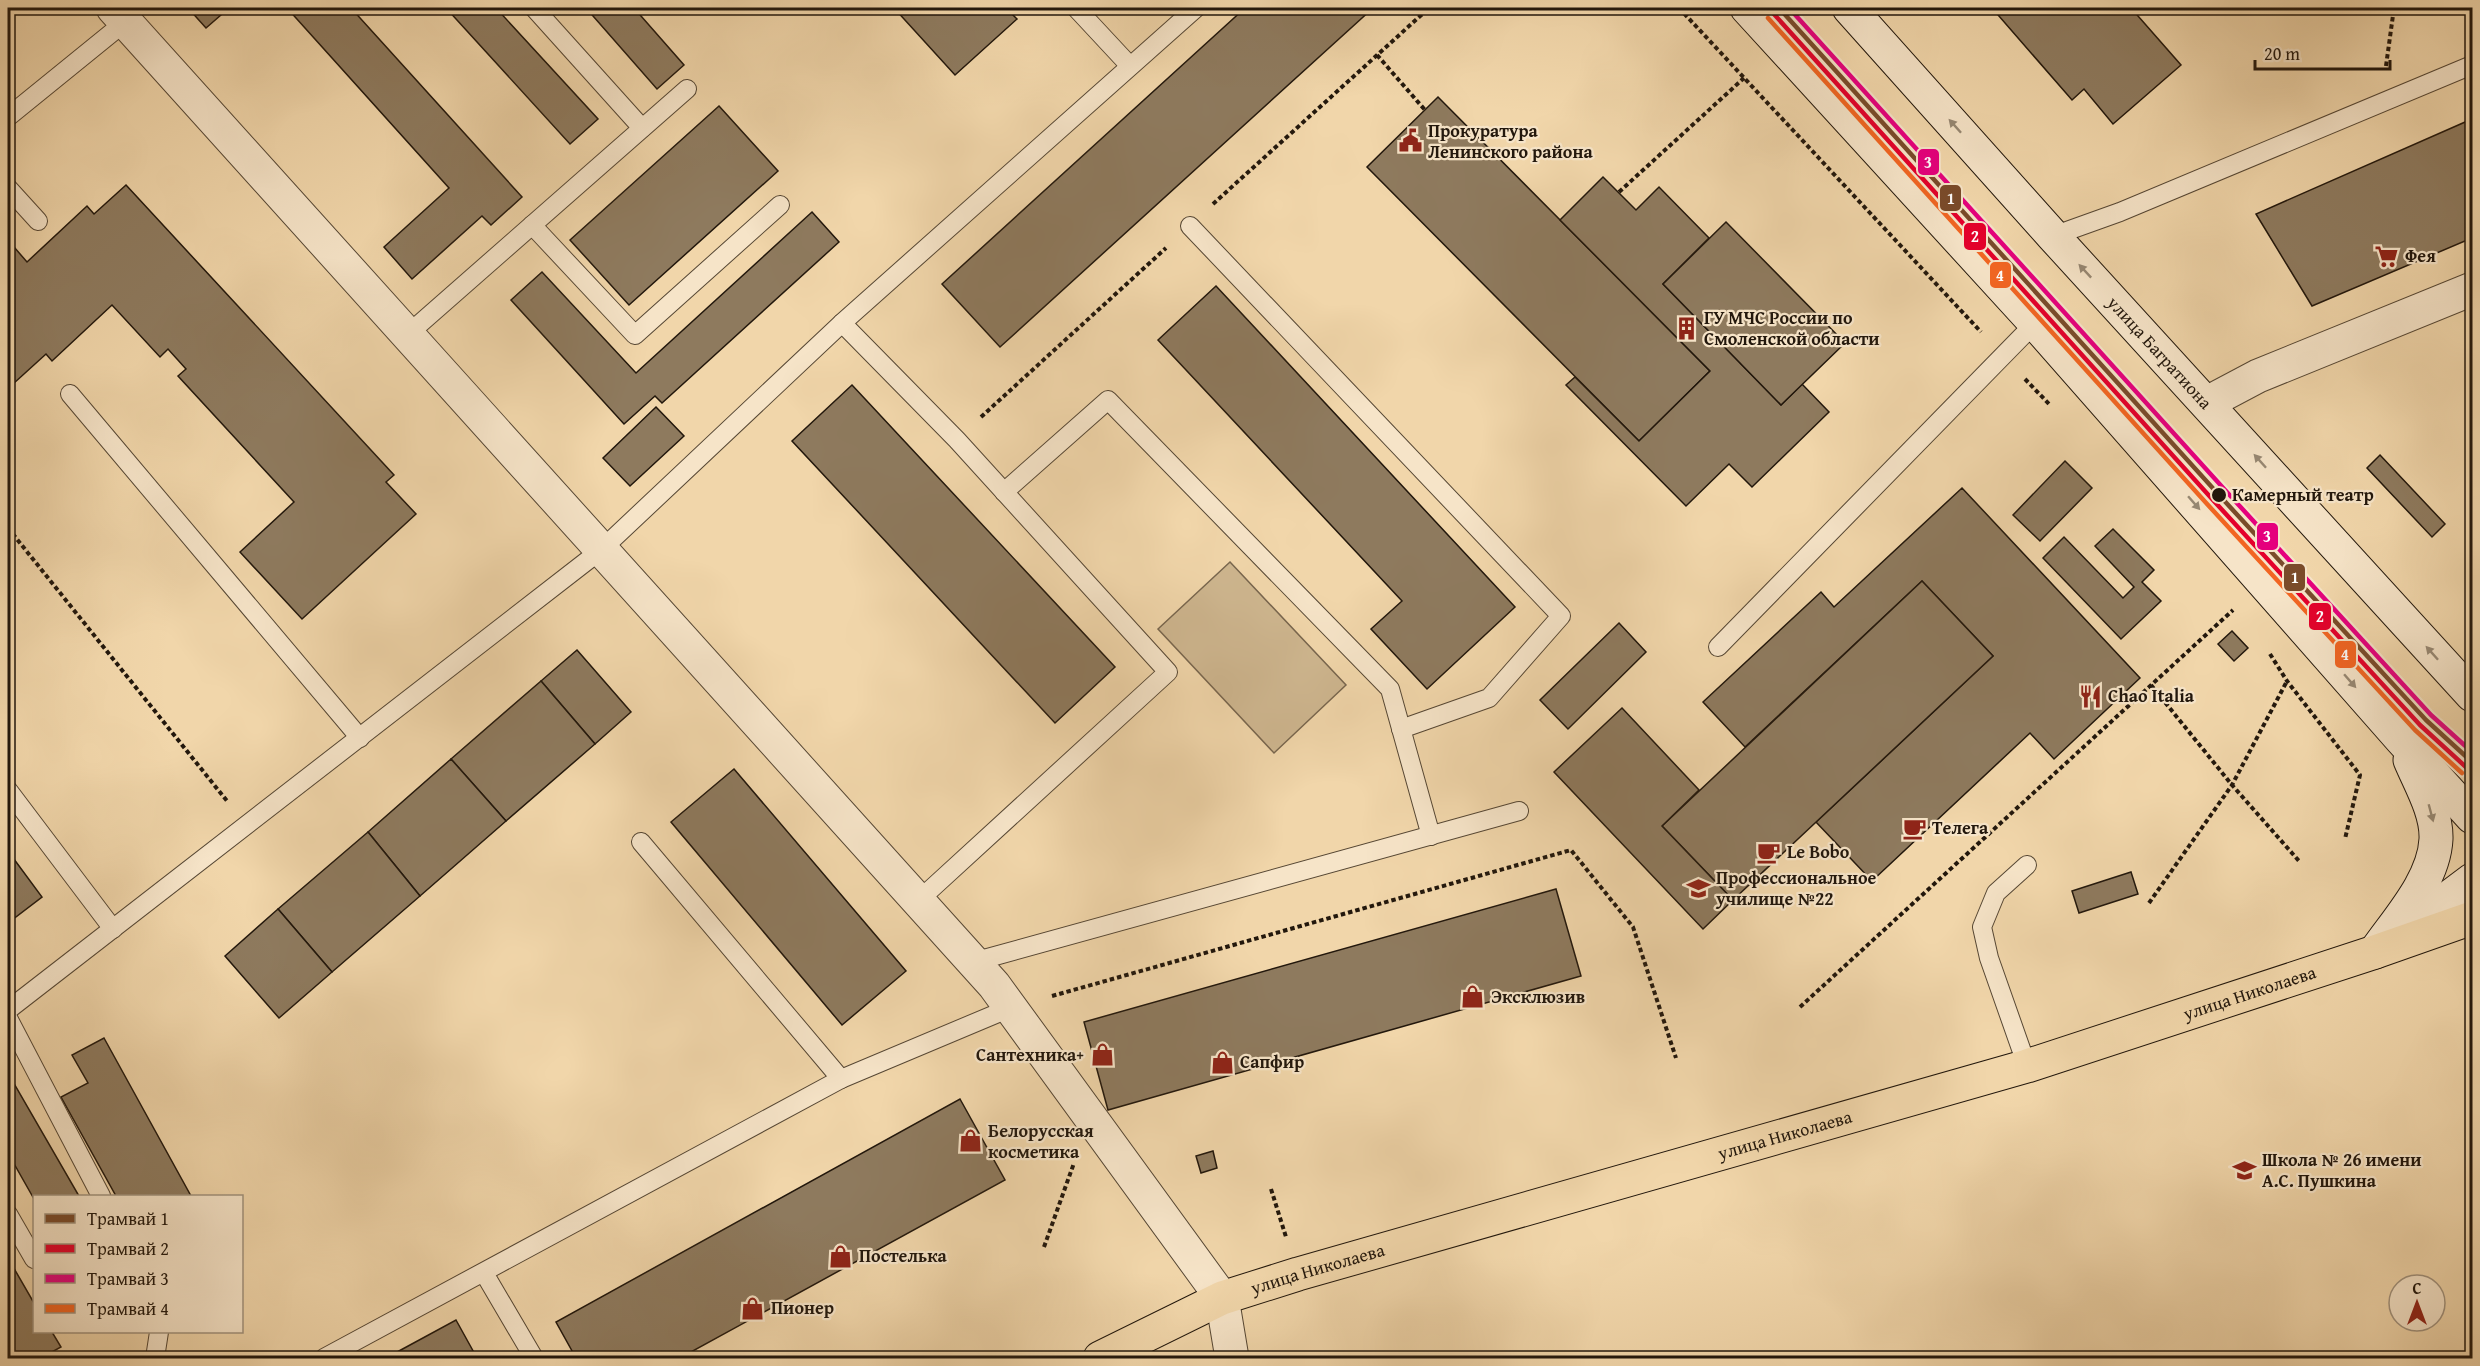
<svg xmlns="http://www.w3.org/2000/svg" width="2480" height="1366" font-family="'Gentium Book Plus',serif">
	<rect width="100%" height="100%" fill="#f1d6aa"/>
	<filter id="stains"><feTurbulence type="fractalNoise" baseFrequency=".00333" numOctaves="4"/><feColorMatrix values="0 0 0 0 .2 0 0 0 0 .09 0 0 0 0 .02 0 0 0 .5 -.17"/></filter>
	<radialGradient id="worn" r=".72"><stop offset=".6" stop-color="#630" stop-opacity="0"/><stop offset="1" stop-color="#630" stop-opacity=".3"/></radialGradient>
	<!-- green -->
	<path fill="#ceb68f" stroke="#78664e" stroke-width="1.5" d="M1230 562 1346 685 1274 753 1158 629Z"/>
	<!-- building -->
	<g fill="#8e7a5e" stroke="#22170c" stroke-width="1.5">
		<path d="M188 8H229L206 28Z"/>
		<path d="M287 8H351L522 197 491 225 482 216 412 279 384 247 449 188Z"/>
		<path d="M446 8H496L598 119 570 144Z"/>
		<path d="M586 8H634L684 65 657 89Z"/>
		<path d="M894 8H1006L1017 19 955 75Z"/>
		<path d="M1245 8H1373L1000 347 942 284Z"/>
		<path d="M1992 8H2131L2181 65 2113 124 2084 89 2072 100Z"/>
		<path d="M1438 97 1710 371 1639 441 1367 167Z"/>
		<path d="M719 106 778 171 629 305 570 240Z"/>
		<path d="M2472 119V238L2312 306 2256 214Z"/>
		<path d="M1603 177 1636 210 1659 187 1709 238 1663 284 1781 405 1802 384 1829 412 1752 487 1729 464 1686 506 1566 385 1575 377 1639 441 1710 371 1560 220Z"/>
		<path d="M126 185 394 475 386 482 416 514 302 619 240 552 294 502 178 376 186 369 168 349 160 357 112 305 52 361 46 354 13 384 8 378V240L27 262 87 206 94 214Z"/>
		<path d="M812 212 839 242 662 403 655 396 624 424 511 300 542 272 636 373Z"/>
		<path d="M1726 222 1845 343 1781 405 1663 284Z"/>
		<path d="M1216 286 1515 607 1427 689 1371 629 1402 601 1158 340Z"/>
		<path d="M852 385 1115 667 1055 723 792 441Z"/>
		<path d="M656 407 684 436 630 486 603 458Z"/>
		<path d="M2380 455 2445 524 2432 537 2367 468Z"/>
		<path d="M2065 461 2092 488 2040 541 2013 515Z"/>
		<path d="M1962 488 2140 678 2054 759 2030 733 1872 881 1816 822 1993 656 1922 581 1745 747 1703 702 1821 592 1834 607Z"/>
		<path d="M2113 529 2154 570 2142 582 2161 601 2121 639 2043 558 2064 537 2123 598 2134 587 2095 546Z"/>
		<path d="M1922 581 1993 656 1733 900 1662 826Z"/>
		<path d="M1619 623 1646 652 1568 729 1540 700Z"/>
		<path d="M2232 631 2248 648 2234 661 2218 644Z"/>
		<path d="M577 650 631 712 595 744 541 681Z"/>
		<path d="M541 681 595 744 506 821 451 759Z"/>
		<path d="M1622 708 1699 790 1662 826 1733 900 1703 929 1554 772Z"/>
		<path d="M451 759 506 821 420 896 368 832Z"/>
		<path d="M734 769 906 971 842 1025 671 822Z"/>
		<path d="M368 832 420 896 332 972 278 909Z"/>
		<path d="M8 851 42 897 8 923Z"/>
		<path d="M2131 872 2138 894 2079 913 2072 891Z"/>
		<path d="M1556 889 1581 976 1108 1110 1084 1022Z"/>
		<path d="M278 909 332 972 279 1018 225 956Z"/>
		<path d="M104 1038 191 1196H116L61 1097 88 1083 72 1055Z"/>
		<path d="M8 1073 79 1196H34V1199L8 1153Z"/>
		<path d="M960 1099 1005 1180 680 1358H576L556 1322Z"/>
		<path d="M1213 1151 1217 1168 1201 1173 1196 1156Z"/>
		<path d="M8 1258 34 1303V1332H52L61 1347 41 1358H8Z"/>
		<path d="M456 1320 477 1358H386Z"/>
	</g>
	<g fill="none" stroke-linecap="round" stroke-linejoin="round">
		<defs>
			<g id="service">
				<path d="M534 8 642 128"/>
				<path d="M1076 8 1130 66"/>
				<path d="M8 117 125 22"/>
				<path d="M8 188 38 221"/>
				<path d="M532 225 635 335 780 205"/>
				<path d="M1190 226 1561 616 1489 698 1401 729"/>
				<path d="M2053 236 2120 212 2472 65"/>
				<path d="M842 323 957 440 1168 672 918 901"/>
				<path d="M407 335 687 89"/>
				<path d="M70 394 360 738"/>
				<path d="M1004 492 1108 400 1390 689 1431 836"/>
				<path d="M1718 647 2035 323"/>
				<path d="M8 790 113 929"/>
				<path d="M641 842 841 1079"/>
				<path d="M2027 865 1996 893 1982 927 1989 958 2027 1066"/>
				<path d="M973 962 1519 811"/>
				<path d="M8 1010 601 550 842 323 1196 8"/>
				<path d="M8 1018 101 1196"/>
				<path d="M8 1214 34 1259"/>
				<path d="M484 1273 534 1358"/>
				<path d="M155 1358 159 1332"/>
				<path d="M324 1358 841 1079 1010 1008"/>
			</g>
			<g id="minor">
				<path d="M113 8 994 985 1222 1298"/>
				<path d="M2207 403 2258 376 2472 289"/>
			</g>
			<path id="tertiary" d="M1222 1298 1232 1358"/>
			<g id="secondary">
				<path d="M1747 8 2035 323 2401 739 2472 817"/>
				<path id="s1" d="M1849 8 2053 236 2472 695"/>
				<path d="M2396 937 2472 880"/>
				<path d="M2375 952C2397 920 2434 881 2436 839 2437 812 2420 784 2410 760"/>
			</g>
			<g id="primary">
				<path id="s2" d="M1100 1358 1222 1298 1298 1274 2027 1066 2375 952 2472 918"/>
			</g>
		</defs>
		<!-- service casing -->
		<use href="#service" stroke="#564734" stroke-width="20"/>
		<!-- minor casing -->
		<use href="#minor" stroke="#564734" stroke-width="35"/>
		<!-- tertiary casing -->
		<use href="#tertiary" stroke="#564734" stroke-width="35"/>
		<!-- secondary casing -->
		<use href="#secondary" stroke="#22170c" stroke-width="35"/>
		<!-- primary casing -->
		<use href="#primary" stroke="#22170c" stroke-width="35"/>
		<!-- path -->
		<g stroke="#22170c" stroke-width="4" stroke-dasharray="4.5 3" stroke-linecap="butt">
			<path d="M1679 8 1981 332"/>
			<path d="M1377 55 1425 110"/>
			<path d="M2386 66 2394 8"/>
			<path d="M1619 192 1744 78"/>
			<path d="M1213 204 1429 8"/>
			<path d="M2025 379 2049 404"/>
			<path d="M981 417 1166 248"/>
			<path d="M8 528 227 801"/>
			<path d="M2270 654 2287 681 2360 775 2345 839"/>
			<path d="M2151 685 2232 785 2299 861"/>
			<path d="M2149 903 2232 785 2287 681"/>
			<path d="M1052 996 1571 850 1633 927 1676 1058"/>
			<path d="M1800 1007 2233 610"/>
			<path d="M1271 1189 1286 1237"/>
			<path d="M1044 1247 1074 1163"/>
		</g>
		<!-- service -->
		<use href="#service" stroke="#f6e4c8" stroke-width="18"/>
		<!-- minor -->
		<use href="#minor" stroke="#f6e4c8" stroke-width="33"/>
		<!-- tertiary -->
		<use href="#tertiary" stroke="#f6e4c8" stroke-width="33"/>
		<!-- secondary -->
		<use href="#secondary" stroke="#f6e4c8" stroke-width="33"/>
		<!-- primary -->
		<use href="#primary" stroke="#f1d6aa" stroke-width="33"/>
		<defs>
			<path id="tram-1" d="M1779 8 2219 495 2426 720 2472 762"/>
			<path id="tram-2" d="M1773 13 2213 500 2420 725 2467 768"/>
			<path id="tram-3" d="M1789 8 2225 490 2431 715 2472 752"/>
			<path id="tram-4" d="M1768 18 2208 505 2415 730 2462 773"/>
		</defs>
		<!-- tram-1 casing -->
		<use href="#tram-1" stroke="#f6e4c8" stroke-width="9"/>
		<!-- tram-2 casing -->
		<use href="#tram-2" stroke="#f6e4c8" stroke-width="9"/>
		<!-- tram-3 casing -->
		<use href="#tram-3" stroke="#f6e4c8" stroke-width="9"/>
		<!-- tram-4 casing -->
		<use href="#tram-4" stroke="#f6e4c8" stroke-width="9"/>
		<!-- tram-1 -->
		<use href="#tram-1" stroke="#7a4b2a" stroke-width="4.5"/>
		<!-- tram-2 -->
		<use href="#tram-2" stroke="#e4002b" stroke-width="4.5"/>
		<!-- tram-3 -->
		<use href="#tram-3" stroke="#e5007d" stroke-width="4.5"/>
		<!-- tram-4 -->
		<use href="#tram-4" stroke="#f26522" stroke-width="4.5"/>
	</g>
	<!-- one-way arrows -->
	<defs><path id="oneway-solid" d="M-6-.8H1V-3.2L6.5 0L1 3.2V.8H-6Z" transform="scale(1.5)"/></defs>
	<g fill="#978873">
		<use href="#oneway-solid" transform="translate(1955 126) rotate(-132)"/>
		<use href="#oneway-solid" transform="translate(2085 271) rotate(-133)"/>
		<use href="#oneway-solid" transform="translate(2260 461) rotate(-132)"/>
		<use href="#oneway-solid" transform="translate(2194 503) rotate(49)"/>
		<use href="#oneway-solid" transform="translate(2432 653) rotate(-132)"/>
		<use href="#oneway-solid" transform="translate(2350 681) rotate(49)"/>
		<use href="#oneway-solid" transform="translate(2431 813) rotate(75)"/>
	</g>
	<!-- icons -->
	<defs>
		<symbol id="civic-bare" viewBox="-9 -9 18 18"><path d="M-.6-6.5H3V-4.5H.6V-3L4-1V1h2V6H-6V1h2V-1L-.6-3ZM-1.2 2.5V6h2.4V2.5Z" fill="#8f2418" stroke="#f6e4c8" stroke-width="2.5" paint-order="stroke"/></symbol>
		<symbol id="supermarket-bare" viewBox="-9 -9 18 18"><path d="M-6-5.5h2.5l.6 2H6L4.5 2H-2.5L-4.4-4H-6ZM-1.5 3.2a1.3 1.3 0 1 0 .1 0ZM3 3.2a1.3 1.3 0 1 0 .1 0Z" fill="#8f2418" stroke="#f6e4c8" stroke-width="2.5" paint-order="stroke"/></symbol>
		<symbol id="building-bare" viewBox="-9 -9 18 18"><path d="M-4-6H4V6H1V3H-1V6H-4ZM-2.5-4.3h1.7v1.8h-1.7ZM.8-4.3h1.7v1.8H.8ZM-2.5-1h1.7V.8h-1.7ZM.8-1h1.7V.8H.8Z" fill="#8f2418" stroke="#f6e4c8" stroke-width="2.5" paint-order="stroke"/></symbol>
		<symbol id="restaurant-bare" viewBox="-9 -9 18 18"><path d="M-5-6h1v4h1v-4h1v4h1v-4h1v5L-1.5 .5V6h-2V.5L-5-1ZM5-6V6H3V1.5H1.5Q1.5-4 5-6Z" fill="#8f2418" stroke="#f6e4c8" stroke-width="2.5" paint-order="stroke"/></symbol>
		<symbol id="cafe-bare" viewBox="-9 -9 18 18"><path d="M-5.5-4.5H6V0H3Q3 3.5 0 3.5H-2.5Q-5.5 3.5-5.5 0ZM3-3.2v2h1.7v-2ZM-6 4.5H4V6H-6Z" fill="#8f2418" stroke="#f6e4c8" stroke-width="2.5" paint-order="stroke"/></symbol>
		<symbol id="university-bare" viewBox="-9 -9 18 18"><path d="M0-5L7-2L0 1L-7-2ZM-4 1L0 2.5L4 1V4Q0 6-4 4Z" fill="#8f2418" stroke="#f6e4c8" stroke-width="2.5" paint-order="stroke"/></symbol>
		<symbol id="shop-bare" viewBox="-9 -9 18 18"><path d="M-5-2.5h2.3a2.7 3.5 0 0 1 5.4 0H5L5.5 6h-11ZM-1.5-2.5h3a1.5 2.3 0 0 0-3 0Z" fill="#8f2418" stroke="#f6e4c8" stroke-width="2.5" paint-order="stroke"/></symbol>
		<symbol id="school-bare" viewBox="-9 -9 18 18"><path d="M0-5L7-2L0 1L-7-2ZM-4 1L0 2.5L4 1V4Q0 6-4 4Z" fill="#8f2418" stroke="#f6e4c8" stroke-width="2.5" paint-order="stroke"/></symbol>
	</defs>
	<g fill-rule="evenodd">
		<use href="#civic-bare" x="1394" y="124" width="33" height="33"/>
		<use href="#supermarket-bare" x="2370" y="240" width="33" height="33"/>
		<use href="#building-bare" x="1670" y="312" width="33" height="33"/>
		<use href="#restaurant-bare" x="2074" y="680" width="33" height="33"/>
		<use href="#cafe-bare" x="1898" y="812" width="33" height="33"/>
		<use href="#cafe-bare" x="1752" y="836" width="33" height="33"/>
		<use href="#university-bare" x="1682" y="872" width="33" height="33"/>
		<use href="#shop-bare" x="1456" y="980" width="33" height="33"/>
		<use href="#shop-bare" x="1086" y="1038" width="33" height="33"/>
		<use href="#shop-bare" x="1206" y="1046" width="33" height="33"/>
		<use href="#shop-bare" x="954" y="1124" width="33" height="33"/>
		<use href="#school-bare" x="2228" y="1154" width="33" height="33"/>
		<use href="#shop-bare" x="824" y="1240" width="33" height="33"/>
		<use href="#shop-bare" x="736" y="1292" width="33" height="33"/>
	</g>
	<!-- markers -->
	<circle fill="#22170c" stroke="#f6e4c8" stroke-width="2" cx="2219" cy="495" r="8"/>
	<g text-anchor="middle" stroke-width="4.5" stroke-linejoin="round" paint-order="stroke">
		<!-- poi labels -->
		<g font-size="18" font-weight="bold" fill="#22170c" stroke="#f6e4c8" text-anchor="start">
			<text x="1428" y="137">Прокуратура<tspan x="1428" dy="21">Ленинского района</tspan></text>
			<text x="2405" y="262">Фея</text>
			<text x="1704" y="324">ГУ МЧС России по<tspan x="1704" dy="21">Смоленской области</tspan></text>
			<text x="2108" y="702">Chao Italia</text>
			<text x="1932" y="834">Телега</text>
			<text x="1787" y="858">Le Bobo</text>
			<text x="1716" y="884">Профессиональное<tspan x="1716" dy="21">училище №22</tspan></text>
			<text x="1491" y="1003">Эксклюзив</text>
			<text x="1084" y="1061" text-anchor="end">Сантехника+</text>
			<text x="1240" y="1068">Сапфир</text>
			<text x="988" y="1137">Белорусская<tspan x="988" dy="21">косметика</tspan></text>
			<text x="2262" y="1166">Школа № 26 имени<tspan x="2262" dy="21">А.С. Пушкина</tspan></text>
			<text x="859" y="1262">Постелька</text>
			<text x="771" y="1314">Пионер</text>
		</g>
		<!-- street labels -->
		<g font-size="18" fill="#22170c" stroke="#f6e4c8">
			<text dy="6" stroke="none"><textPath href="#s1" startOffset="464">улица Багратиона</textPath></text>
			<text dy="6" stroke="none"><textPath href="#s2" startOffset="1208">улица Николаева</textPath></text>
			<text dy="6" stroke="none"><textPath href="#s2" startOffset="722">улица Николаева</textPath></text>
			<text dy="6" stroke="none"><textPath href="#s2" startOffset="236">улица Николаева</textPath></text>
		</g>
		<!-- stop labels -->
		<g font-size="18" font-weight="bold" fill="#22170c" stroke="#f6e4c8" text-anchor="start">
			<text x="2232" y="501">Камерный театр</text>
		</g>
	</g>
	<g stroke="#f6e4c8" stroke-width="2">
		<rect x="1917" y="148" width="23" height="28" rx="6" fill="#e5007d"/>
		<rect x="1939" y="184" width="23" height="28" rx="6" fill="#7a4b2a"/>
		<rect x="1963" y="222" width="24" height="29" rx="6" fill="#e4002b"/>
		<rect x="1989" y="261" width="23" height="28" rx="6" fill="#f26522"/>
		<rect x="2256" y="522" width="23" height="29" rx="6" fill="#e5007d"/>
		<rect x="2283" y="563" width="23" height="29" rx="6" fill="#7a4b2a"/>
		<rect x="2308" y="602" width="24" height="29" rx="6" fill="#e4002b"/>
		<rect x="2334" y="640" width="23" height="29" rx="6" fill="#f26522"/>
	</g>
	<g font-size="16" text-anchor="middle" font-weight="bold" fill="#fff">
		<text x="1928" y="168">3</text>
		<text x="1951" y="204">1</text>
		<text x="1975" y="242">2</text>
		<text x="2000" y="281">4</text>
		<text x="2267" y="542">3</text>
		<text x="2295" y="583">1</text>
		<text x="2320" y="622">2</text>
		<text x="2345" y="660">4</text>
	</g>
	<!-- margin -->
	<rect width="2480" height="1366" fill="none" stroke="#f1d6aa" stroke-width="30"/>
	<rect x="9" y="9" width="2462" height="1348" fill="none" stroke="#22170c" stroke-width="3"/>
	<rect x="15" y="15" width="2450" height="1336" fill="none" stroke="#22170c" stroke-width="1.5"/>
	<!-- legend -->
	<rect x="33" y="1195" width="210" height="138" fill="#f6e4c8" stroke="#a1927d" stroke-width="1.5"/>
	<rect x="45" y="1214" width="30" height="9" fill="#7a4b2a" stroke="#a1927d" stroke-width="1.5"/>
	<text x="87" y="1225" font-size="18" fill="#22170c">Трамвай 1</text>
	<rect x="45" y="1244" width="30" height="9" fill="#e4002b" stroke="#a1927d" stroke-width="1.5"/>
	<text x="87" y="1255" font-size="18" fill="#22170c">Трамвай 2</text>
	<rect x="45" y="1274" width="30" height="9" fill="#e5007d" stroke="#a1927d" stroke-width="1.5"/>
	<text x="87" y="1285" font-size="18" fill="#22170c">Трамвай 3</text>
	<rect x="45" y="1304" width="30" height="9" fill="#f26522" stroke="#a1927d" stroke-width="1.5"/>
	<text x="87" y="1315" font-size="18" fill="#22170c">Трамвай 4</text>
	<!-- north arrow -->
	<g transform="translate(2417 1303)"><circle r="28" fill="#f6e4c8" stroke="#a1927d" stroke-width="1.5"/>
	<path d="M0-4.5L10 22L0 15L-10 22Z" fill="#8f2418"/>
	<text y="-9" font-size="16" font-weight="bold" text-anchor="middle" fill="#22170c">С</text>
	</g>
	<!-- scale -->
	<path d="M2255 60v9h135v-9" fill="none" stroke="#22170c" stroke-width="3"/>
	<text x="2264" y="60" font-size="18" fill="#22170c" stroke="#f6e4c8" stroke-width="4.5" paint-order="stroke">20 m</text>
	<rect width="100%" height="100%" filter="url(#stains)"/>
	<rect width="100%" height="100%" fill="url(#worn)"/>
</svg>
